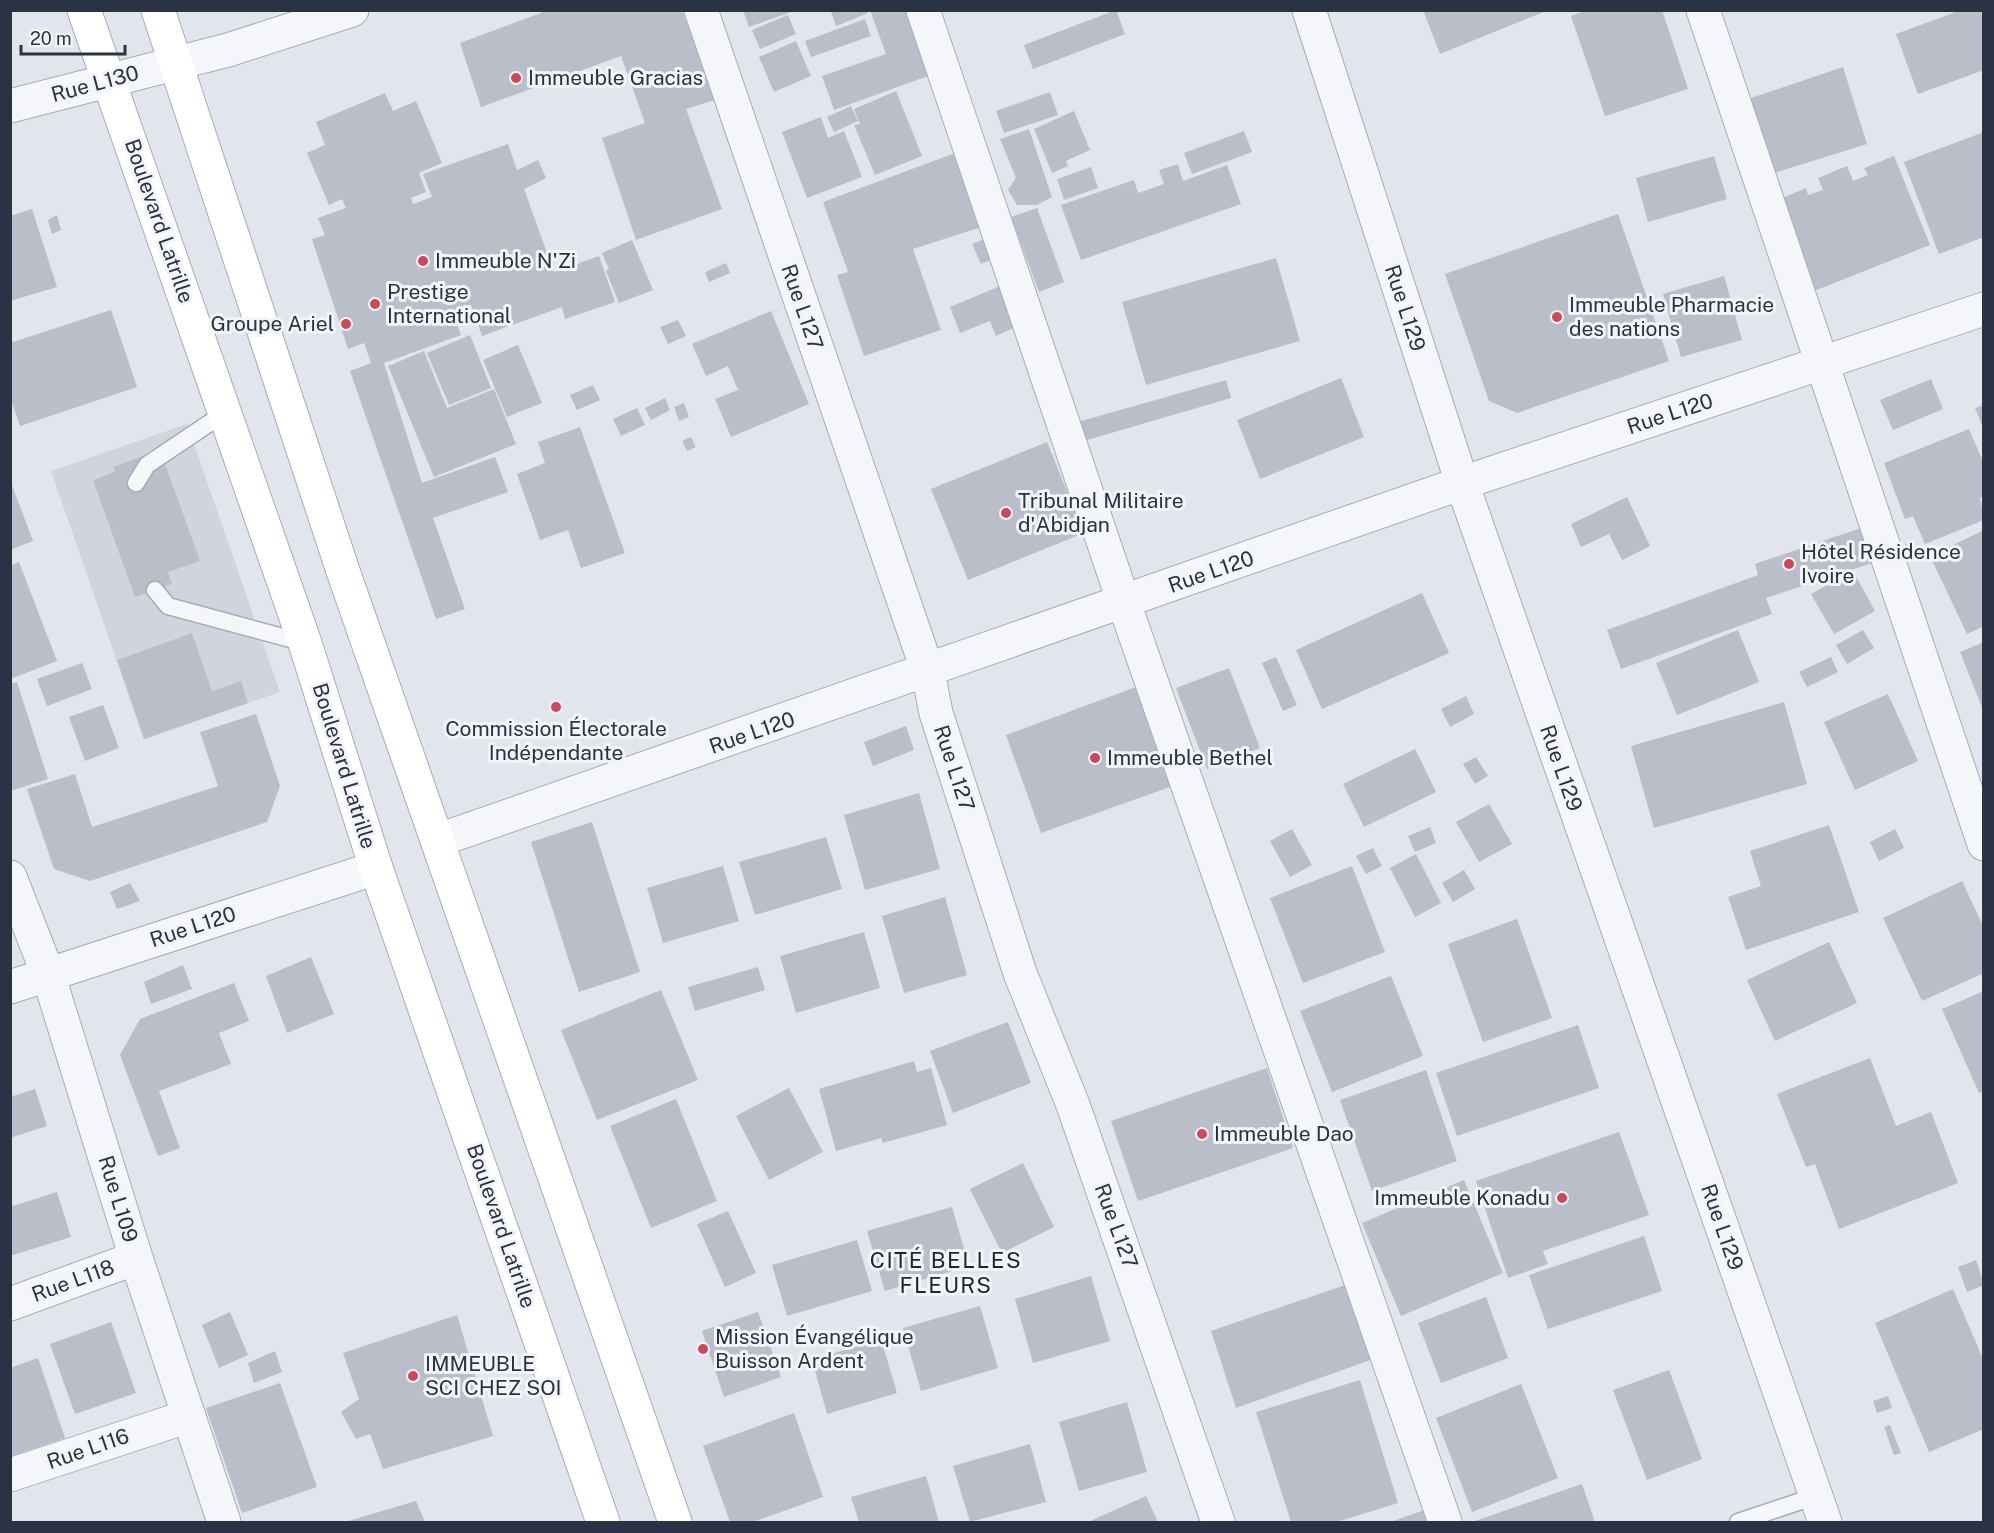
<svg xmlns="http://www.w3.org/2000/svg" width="1994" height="1533" font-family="'Public Sans',sans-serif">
	<rect width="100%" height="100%" fill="#e2e5eb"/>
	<!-- built -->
	<path fill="#d0d4dd" d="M187 424 280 692 144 739 51 471Z"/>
	<!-- building -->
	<g fill="#b9bec8">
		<path d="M549 10H682L715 100 686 109 722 209 636 240 602 138 645 123 621 56 481 107 460 43Z"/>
		<path d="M743 10H790L791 12 749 27Z"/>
		<path d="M834 10H867L868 13 836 26 831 12Z"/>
		<path d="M870 10H905L928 76 834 110 822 76 886 54Z"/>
		<path d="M1116 10 1125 34 1033 69 1024 45Z"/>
		<path d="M1423 10H1546V11L1440 54Z"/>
		<path d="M1587 10H1662L1688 89 1605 116 1571 16Z"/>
		<path d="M1961 10H1980L1984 20V70L1918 94 1896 34Z"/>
		<path d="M788 15 796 34 760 49 752 30Z"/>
		<path d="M865 19 871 36 811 57 805 41Z"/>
		<path d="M796 41 811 76 774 92 759 57Z"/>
		<path d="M1843 67 1867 144 1774 173 1748 99Z"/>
		<path d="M896 91 922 156 875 175 854 125 860 124 854 109Z"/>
		<path d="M1050 92 1058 115 1004 133 996 111Z"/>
		<path d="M385 93 393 111 416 101 442 163 419 173 426 192 411 198 413 204 432 197 423 174 508 144 517 170 538 160 546 178 524 189 554 272 599 256 615 302 565 319 562 307 482 336 471 305 452 311 461 335 384 363 422 483 495 457 508 492 433 518 465 609 436 619 350 371 371 363 364 343 348 349 312 239 325 235 318 218 346 208 342 199 329 205 307 153 325 145 316 122Z"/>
		<path d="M851 106 858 121 834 132 827 117Z"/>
		<path d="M1074 111 1090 150 1066 161 1068 166 1052 173 1034 129Z"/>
		<path d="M821 117 828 138 844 131 862 177 807 198 782 132Z"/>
		<path d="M1029 129 1052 197 1037 205H1017L1008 190 1016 178 1000 139Z"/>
		<path d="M1244 131 1252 152 1192 174 1184 153Z"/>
		<path d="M1984 132V237L1939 254 1904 162Z"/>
		<path d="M966 149 994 223 913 249 941 330 864 356 837 275 848 272 823 202Z"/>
		<path d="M1714 156 1727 199 1648 222 1636 178Z"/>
		<path d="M1894 156 1930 245 1814 291 1778 200 1806 188 1808 195 1823 190 1818 178 1847 166 1853 181 1868 175 1864 168Z"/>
		<path d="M1178 164 1183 181 1227 165 1241 204 1081 260 1061 205 1134 180 1138 193 1164 184 1159 170Z"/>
		<path d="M1091 167 1098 188 1064 200 1057 179Z"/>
		<path d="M1037 208 1064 282 1039 292 1011 217Z"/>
		<path d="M32 209 57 287 10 301V216Z"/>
		<path d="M1618 214 1669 361 1517 413 1489 401 1445 274Z"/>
		<path d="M57 215 61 230 52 234 48 220Z"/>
		<path d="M987 238 996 258 981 264 972 244Z"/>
		<path d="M632 240 653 290 619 303 606 271 609 269 602 253Z"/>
		<path d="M1276 258 1300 341 1146 385 1122 302Z"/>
		<path d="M726 263 730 273 709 282 705 272Z"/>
		<path d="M1724 276 1742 340 1681 357 1663 294Z"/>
		<path d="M1000 286 1016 327 996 336 990 321 960 333 950 307Z"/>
		<path d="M111 310 137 387 20 426 10 397V343Z"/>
		<path d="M771 311 809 404 731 437 715 399 738 390 728 366 706 376 692 344Z"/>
		<path d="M678 320 686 336 668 344 660 327Z"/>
		<path d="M470 335 491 388 449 405 427 353Z"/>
		<path d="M518 345 542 403 507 417 483 360Z"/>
		<path d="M424 351 447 408 494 389 516 444 434 477 388 366Z"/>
		<path d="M1341 378 1364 437 1260 479 1237 420Z"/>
		<path d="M1931 379 1943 409 1893 430 1880 400Z"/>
		<path d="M1226 380 1231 398 1077 443 1071 424Z"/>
		<path d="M593 385 600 400 577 410 570 395Z"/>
		<path d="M665 398 670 410 651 420 645 408Z"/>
		<path d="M684 403 689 417 679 421 674 407Z"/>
		<path d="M1984 405V428H1983L1975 408Z"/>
		<path d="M637 408 645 425 621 436 613 419Z"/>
		<path d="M580 427 625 553 581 568 568 530 540 540 517 474 545 463 538 442Z"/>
		<path d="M1969 429 1984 464V497L1980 498 1984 520 1925 544 1913 516 1905 519 1884 463Z"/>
		<path d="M691 437 696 447 687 451 682 441Z"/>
		<path d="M1047 442 1084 533 968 580 931 489Z"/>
		<path d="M160 450 200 561 168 572 172 584 135 597 93 480 115 472 113 467Z"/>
		<path d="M10 480 33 541 10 550Z"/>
		<path d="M1627 497 1650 546 1622 560 1609 534 1581 547 1571 524Z"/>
		<path d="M1864 527 1875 562 1766 598 1772 614 1621 669 1607 630 1758 575 1755 564Z"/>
		<path d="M1984 530V626L1967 634 1930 556Z"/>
		<path d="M1912 543 1915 559 1908 560 1905 544Z"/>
		<path d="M19 562 57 661 10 679V566Z"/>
		<path d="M1853 571 1875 611 1834 634 1811 594Z"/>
		<path d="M1422 593 1449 653 1322 709 1296 650Z"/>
		<path d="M1738 630 1759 682 1677 715 1656 663Z"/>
		<path d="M1863 630 1874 648 1847 664 1836 645Z"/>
		<path d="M192 633 212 691 241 681 248 703 144 739 117 660Z"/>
		<path d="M1984 642V710H1983L1960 652Z"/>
		<path d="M1276 657 1297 705 1283 711 1262 663Z"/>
		<path d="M1831 657 1838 672 1807 687 1799 672Z"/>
		<path d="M82 663 92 689 47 706 37 679Z"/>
		<path d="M1229 668 1260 748 1207 769 1176 688Z"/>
		<path d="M17 682 48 779 10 791V684Z"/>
		<path d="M1147 683 1184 782 1041 833 1006 735Z"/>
		<path d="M1888 694 1918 761 1855 790 1824 722Z"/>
		<path d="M1466 696 1474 714 1450 727 1441 709Z"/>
		<path d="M1784 702 1807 784 1654 828 1631 746Z"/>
		<path d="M103 705 119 748 85 761 69 717Z"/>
		<path d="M256 714 280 786 267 822 90 881 54 869 27 789 75 774 92 827 218 786 200 732Z"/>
		<path d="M906 726 914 750 873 766 864 742Z"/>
		<path d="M1415 749 1436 792 1364 827 1343 784Z"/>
		<path d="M1476 757 1488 776 1475 784 1463 764Z"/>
		<path d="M919 793 940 869 865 890 844 815Z"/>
		<path d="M1489 804 1512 844 1479 862 1456 822Z"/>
		<path d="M592 822 640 972 579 992 531 842Z"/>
		<path d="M1829 825 1859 912 1746 950 1728 897 1761 886 1750 851Z"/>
		<path d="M1430 827 1436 843 1415 852 1408 836Z"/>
		<path d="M1292 829 1312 865 1290 877 1270 841Z"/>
		<path d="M1895 829 1904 848 1879 861 1870 842Z"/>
		<path d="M826 837 842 889 755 915 739 862Z"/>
		<path d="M1373 848 1382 866 1366 874 1356 856Z"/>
		<path d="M1416 854 1441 903 1415 917 1390 868Z"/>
		<path d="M723 866 739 921 663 943 647 888Z"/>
		<path d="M1352 866 1385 952 1303 983 1270 898Z"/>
		<path d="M1464 870 1475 889 1453 902 1442 883Z"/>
		<path d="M1962 881 1984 928V973L1922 1001 1883 918Z"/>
		<path d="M130 883 140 901 117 909 110 892Z"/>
		<path d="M945 897 967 975 904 993 882 916Z"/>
		<path d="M1517 919 1552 1018 1483 1042 1448 944Z"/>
		<path d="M864 932 880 988 796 1013 780 956Z"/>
		<path d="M1829 942 1857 1003 1775 1041 1747 980Z"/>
		<path d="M311 957 334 1014 287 1033 266 976Z"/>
		<path d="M183 965 192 989 151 1004 144 982Z"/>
		<path d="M758 967 765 990 695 1011 688 987Z"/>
		<path d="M1391 976 1423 1056 1332 1092 1300 1011Z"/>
		<path d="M234 983 249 1021 219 1033 231 1064 159 1091 180 1148 158 1156 120 1055 140 1019Z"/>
		<path d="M661 990 698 1080 597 1120 561 1030Z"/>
		<path d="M1984 991V1091L1979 1093 1942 1009Z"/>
		<path d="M1008 1022 1031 1083 953 1113 930 1051Z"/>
		<path d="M1578 1025 1599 1088 1457 1136 1436 1073Z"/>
		<path d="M1870 1058 1896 1126 1931 1112 1958 1183 1839 1229 1815 1164 1806 1167 1777 1094Z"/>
		<path d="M914 1061 917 1072 931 1068 947 1125 883 1143 881 1138 836 1151 819 1089Z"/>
		<path d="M1267 1068 1293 1148 1138 1201 1111 1121Z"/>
		<path d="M1426 1070 1457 1161 1372 1191 1340 1100Z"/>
		<path d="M789 1088 823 1152 769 1180 736 1116Z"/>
		<path d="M35 1089 47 1126 10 1138V1097Z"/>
		<path d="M676 1099 717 1201 651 1228 610 1126Z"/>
		<path d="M1619 1132 1649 1215 1543 1251 1548 1264 1508 1278 1476 1181Z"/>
		<path d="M1023 1163 1054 1227 1002 1253 970 1189Z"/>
		<path d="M1464 1180 1503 1273 1401 1316 1362 1223Z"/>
		<path d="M57 1192 71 1237 10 1256V1207Z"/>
		<path d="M952 1207 969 1266 885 1291 867 1231Z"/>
		<path d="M728 1211 756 1273 725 1287 697 1224Z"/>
		<path d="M1644 1236 1662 1291 1548 1329 1529 1275Z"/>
		<path d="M857 1240 872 1291 787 1316 772 1265Z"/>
		<path d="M1976 1260 1984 1285 1967 1292 1958 1267Z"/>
		<path d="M1091 1276 1110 1341 1033 1363 1015 1299Z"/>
		<path d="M1354 1282 1379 1357 1236 1408 1211 1331Z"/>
		<path d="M1953 1289 1984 1361V1429L1929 1452 1875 1323Z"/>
		<path d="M1486 1297 1508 1358 1441 1383 1418 1323Z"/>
		<path d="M980 1306 998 1368 921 1391 903 1328Z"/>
		<path d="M230 1312 248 1355 219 1368 202 1325Z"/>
		<path d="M758 1312 781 1377 724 1397 702 1331Z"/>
		<path d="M457 1315 493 1436 383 1469 370 1434 356 1439 341 1412 359 1399 343 1353Z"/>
		<path d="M111 1322 136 1393 75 1414 50 1344Z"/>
		<path d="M881 1339 897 1393 827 1414 812 1360Z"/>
		<path d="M275 1351 282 1372 254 1383 248 1363Z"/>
		<path d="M38 1358 65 1438 12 1456 10 1368Z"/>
		<path d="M1669 1370 1702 1459 1647 1480 1613 1390Z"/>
		<path d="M1360 1380 1398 1503 1337 1522H1291L1256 1412Z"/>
		<path d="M280 1383 317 1487 242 1513 206 1408Z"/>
		<path d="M1521 1384 1558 1478 1472 1512 1436 1418Z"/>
		<path d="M1888 1396 1892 1408 1877 1413 1873 1401Z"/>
		<path d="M1127 1402 1147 1472 1079 1491 1059 1422Z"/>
		<path d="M794 1413 823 1497 753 1522H730L703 1446Z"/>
		<path d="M1890 1425 1901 1453 1894 1455 1884 1427Z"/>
		<path d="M1030 1444 1046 1502 970 1522 953 1466Z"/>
		<path d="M926 1476 939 1522H859L851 1497Z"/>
		<path d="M1582 1484 1595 1522H1472Z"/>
		<path d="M1146 1496 1158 1522H1088Z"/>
		<path d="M416 1501 425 1522H345Z"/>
		<path d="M1425 1510 1429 1522H1390Z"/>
	</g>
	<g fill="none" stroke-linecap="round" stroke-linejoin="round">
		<defs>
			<g id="service">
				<path d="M136 483 147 465 226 412"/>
				<path d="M155 590 168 606 305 643"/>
				<path d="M1738 1522 1816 1496"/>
			</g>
			<g id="minor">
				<path d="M701 10 928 672 936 713 1020 973 1073 1105 1218 1522"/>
				<path d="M923 10 1124 603 1445 1522"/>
				<path d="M1309 10 1462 483 1825 1522"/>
				<path d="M1703 10 1984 844"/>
				<path d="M439 840 1462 483 1984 309"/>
				<path d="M10 877 48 974 136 1258 224 1522"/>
				<path d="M10 987 376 868"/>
				<path d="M10 1304 136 1258"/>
				<path d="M10 1475 189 1416"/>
			</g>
			<path id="tertiary" d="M10 106 228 50 352 10"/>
			<g id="secondary">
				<path d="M84 10 305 643 376 868 603 1522"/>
				<path d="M158 10 343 571 675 1522"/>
			</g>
		</defs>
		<!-- service casing -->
		<use href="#service" stroke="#a7acb5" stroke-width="19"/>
		<!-- minor casing -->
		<use href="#minor" stroke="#a7acb5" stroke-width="35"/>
		<!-- tertiary casing -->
		<use href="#tertiary" stroke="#a7acb5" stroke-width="35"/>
		<!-- secondary casing -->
		<use href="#secondary" stroke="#a7acb5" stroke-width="35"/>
		<!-- service -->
		<use href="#service" stroke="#f5f6f9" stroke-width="16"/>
		<!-- minor -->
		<use href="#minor" stroke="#f5f6f9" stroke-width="33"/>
		<!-- tertiary -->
		<use href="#tertiary" stroke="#f5f6f9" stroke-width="33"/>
		<!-- secondary -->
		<use href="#secondary" stroke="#fff" stroke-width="33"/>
	</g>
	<!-- markers -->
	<g fill="#cf4858" stroke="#f2f4f8" stroke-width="2">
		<circle cx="516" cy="78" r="6"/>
		<circle cx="423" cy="261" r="6"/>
		<circle cx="375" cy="304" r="6"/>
		<circle cx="1557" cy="317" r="6"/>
		<circle cx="346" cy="324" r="6"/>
		<circle cx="1006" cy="513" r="6"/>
		<circle cx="1789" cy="564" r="6"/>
		<circle cx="556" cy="707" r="6"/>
		<circle cx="1095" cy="758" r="6"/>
		<circle cx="1202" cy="1134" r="6"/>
		<circle cx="1562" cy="1198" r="6"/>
		<circle cx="703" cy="1349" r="6"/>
		<circle cx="413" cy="1376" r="6"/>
	</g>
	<g text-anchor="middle" stroke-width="6" stroke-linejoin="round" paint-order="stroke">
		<!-- poi labels -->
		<g font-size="21" fill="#2a3243" stroke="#f2f4f8" text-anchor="start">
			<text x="528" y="85">Immeuble Gracias</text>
			<text x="435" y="268">Immeuble N'Zi</text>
			<text x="387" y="299">Prestige<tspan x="387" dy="24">International</tspan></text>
			<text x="1569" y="312">Immeuble Pharmacie<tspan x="1569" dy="24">des nations</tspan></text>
			<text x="334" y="331" text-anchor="end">Groupe Ariel</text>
			<text x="1018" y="508">Tribunal Militaire<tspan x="1018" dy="24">d'Abidjan</tspan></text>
			<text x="1801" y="559">Hôtel Résidence<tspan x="1801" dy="24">Ivoire</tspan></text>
			<text x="556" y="736" text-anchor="middle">Commission Électorale<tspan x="556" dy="24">Indépendante</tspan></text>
			<text x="1107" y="765">Immeuble Bethel</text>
			<text x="1214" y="1141">Immeuble Dao</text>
			<text x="1550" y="1205" text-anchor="end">Immeuble Konadu</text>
			<text x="715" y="1344">Mission Évangélique<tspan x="715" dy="24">Buisson Ardent</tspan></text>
			<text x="425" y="1371">IMMEUBLE<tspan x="425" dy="24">SCI CHEZ SOI</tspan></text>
		</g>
		<!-- street labels -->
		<g font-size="21" fill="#2a3243" stroke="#f2f4f8">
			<text transform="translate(95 84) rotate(-15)" y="7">Rue L130</text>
			<text transform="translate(159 221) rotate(71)" y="7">Boulevard Latrille</text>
			<text transform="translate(802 307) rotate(71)" y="7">Rue L127</text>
			<text transform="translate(1405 308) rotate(72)" y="7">Rue L129</text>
			<text transform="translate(1670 414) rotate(-18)" y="7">Rue L120</text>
			<text transform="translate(1211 572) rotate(-19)" y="7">Rue L120</text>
			<text transform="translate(752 733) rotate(-19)" y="7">Rue L120</text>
			<text transform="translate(344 766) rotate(73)" y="7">Boulevard Latrille</text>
			<text transform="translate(954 768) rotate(72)" y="7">Rue L127</text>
			<text transform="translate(1561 768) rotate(71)" y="7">Rue L129</text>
			<text transform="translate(193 927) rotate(-18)" y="7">Rue L120</text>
			<text transform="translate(118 1199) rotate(73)" y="7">Rue L109</text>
			<text transform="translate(501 1226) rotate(71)" y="7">Boulevard Latrille</text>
			<text transform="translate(1116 1226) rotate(70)" y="7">Rue L127</text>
			<text transform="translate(1722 1227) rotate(71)" y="7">Rue L129</text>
			<text transform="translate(73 1281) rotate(-20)" y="7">Rue L118</text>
			<text transform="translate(88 1449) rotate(-19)" y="7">Rue L116</text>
		</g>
		<!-- neighbourhood labels -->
		<g font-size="22" letter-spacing="1.5" fill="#1c2434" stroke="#f2f4f8">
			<text x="946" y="1268">CITÉ BELLES<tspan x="946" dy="25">FLEURS</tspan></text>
		</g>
	</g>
	<!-- border -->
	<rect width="1994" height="1533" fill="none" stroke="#2a3243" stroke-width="24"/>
	<!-- scale -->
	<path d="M21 45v9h104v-9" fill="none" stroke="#2a3243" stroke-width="3"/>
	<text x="30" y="45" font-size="18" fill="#2a3243" stroke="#f2f4f8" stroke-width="4.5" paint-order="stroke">20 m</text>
</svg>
